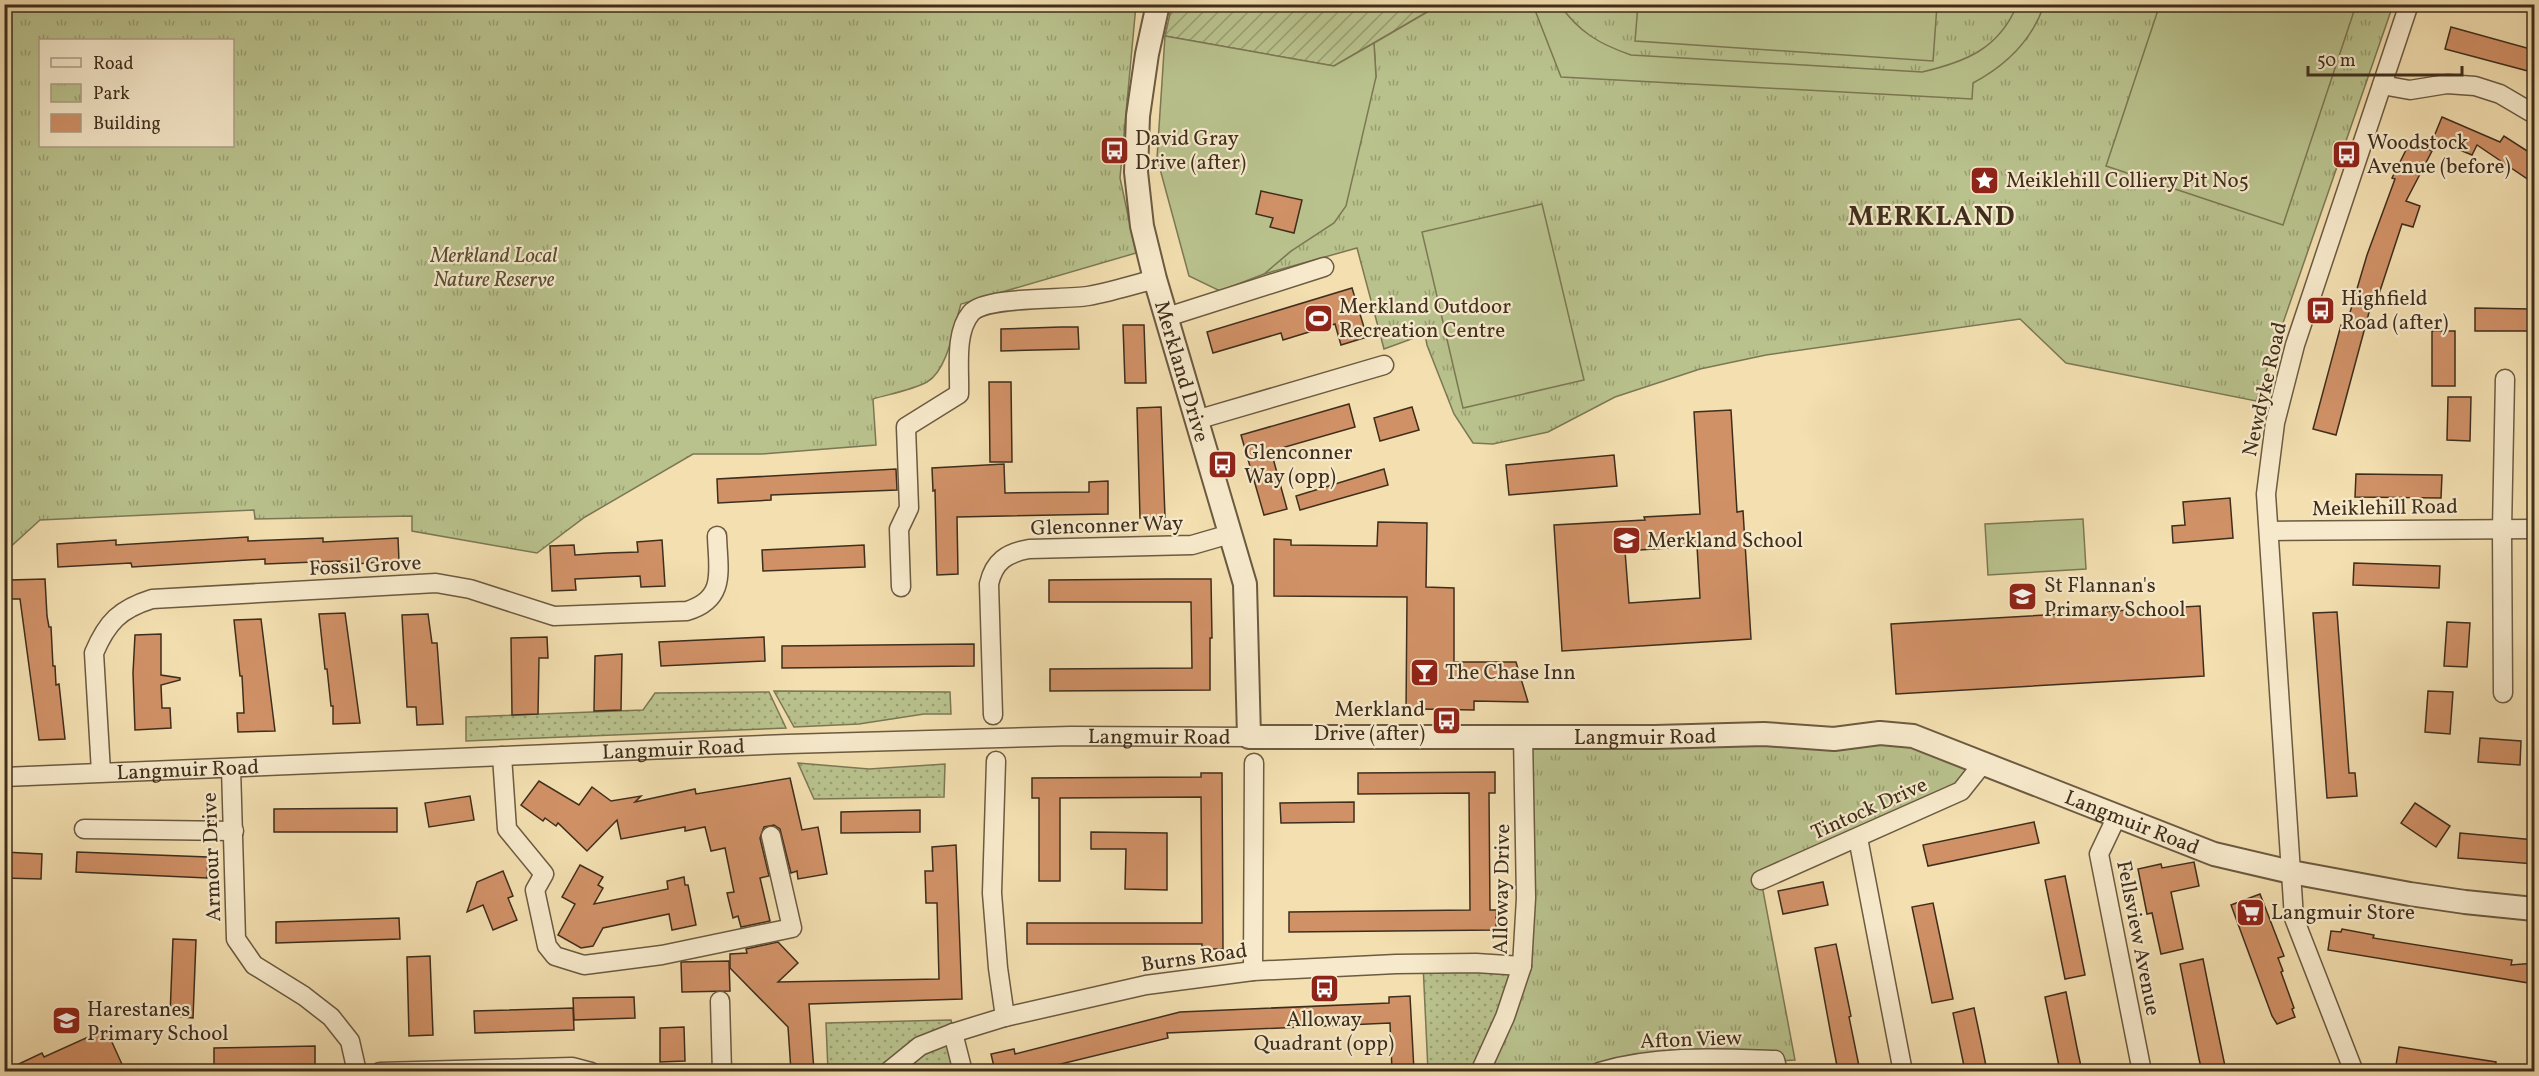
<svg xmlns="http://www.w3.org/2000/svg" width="2539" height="1076" font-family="Vollkorn,serif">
	<defs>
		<pattern id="grass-dots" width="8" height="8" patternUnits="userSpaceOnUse" patternTransform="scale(1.5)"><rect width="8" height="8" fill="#b9c28d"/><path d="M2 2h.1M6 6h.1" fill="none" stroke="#989e72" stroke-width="1.8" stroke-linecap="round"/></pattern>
		<pattern id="park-tufts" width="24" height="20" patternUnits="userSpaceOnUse" patternTransform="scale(1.5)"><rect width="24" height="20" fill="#b9c28d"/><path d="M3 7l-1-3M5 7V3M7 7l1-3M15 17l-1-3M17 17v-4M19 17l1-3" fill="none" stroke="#989e72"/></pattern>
		<pattern id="garden-furrows" width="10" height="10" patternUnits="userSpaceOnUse" patternTransform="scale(1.5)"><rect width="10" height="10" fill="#b9c28d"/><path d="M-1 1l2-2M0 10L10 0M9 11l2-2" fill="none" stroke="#989e72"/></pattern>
	</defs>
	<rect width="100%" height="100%" fill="#f3dfb0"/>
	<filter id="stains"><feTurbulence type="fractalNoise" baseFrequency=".00333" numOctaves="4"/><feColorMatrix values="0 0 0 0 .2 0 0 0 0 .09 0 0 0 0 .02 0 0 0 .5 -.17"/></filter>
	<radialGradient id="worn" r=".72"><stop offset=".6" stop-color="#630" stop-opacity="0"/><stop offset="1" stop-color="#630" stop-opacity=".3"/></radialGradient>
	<!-- grass -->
	<g fill="url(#grass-dots)" stroke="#7c7854" stroke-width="1.5">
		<path d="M774 691 950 692 951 714H924L859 724 794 727Z"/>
		<path d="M769 692 786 728 466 741V717L643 710 655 693Z"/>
		<path d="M798 763 869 769 945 764 944 797 814 799Z"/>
		<path d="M1423 964 1522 966 1480 1071H1428Z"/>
		<path d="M951 1020 963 1071H828L826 1023Z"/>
	</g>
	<!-- park -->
	<g fill="url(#park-tufts)" stroke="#7c7854" stroke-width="1.5" fill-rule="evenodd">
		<path d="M4 5H1136L1120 178 1136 253 961 304C954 326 948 370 927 382 912 390 890 394 873 399L876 445 761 454H693L585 517 537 553 412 531V516L255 519 254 510 40 520 8 549 5 550ZM40 40H232V146H40Z"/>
		<path d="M1439 5H2393L2256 401 2066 363 2020 319 1766 355 1700 369 1615 397 1548 432 1493 444 1473 443 1454 414 1427 345 1425 334 1384 349 1357 248 1264 274 1291 251 1376 77 1374 43Z"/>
		<path d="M1880 733 1984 762 1974 777 1761 880 1795 1060 1599 1071 1480 1072 1522 966 1523 736Z"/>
	</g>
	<!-- garden -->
	<path fill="url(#garden-furrows)" stroke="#7c7854" stroke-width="1.5" d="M1172 5H1439L1334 66 1165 36Z"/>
	<!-- pitch -->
	<g fill="#b9c28d" stroke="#7c7854" stroke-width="1.5">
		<path d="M2160 4 2356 5 2283 225 2106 166Z"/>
		<path d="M1533 5H1560C1579 32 1599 44 1631 55L1922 72C1965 62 1999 49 2017 5H2044C2032 40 2005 66 1973 83L1972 99 1561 77Z"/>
		<path d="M1638 5H1937L1933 61 1635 41Z"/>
		<path d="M1165 36 1334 66 1374 43 1376 77 1346 206 1334 223 1291 251 1264 274 1220 291 1189 276 1157 158Z"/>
		<path d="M1542 204 1584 380 1463 408 1422 232Z"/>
		<path d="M2083 519 2086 569 1988 575 1985 524Z"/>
	</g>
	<!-- building -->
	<g fill="#d19167" stroke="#3f2e1c" stroke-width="1.5" fill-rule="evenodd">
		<path d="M2451 27 2534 50 2528 71 2445 49Z"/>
		<path d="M2442 117 2500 142 2504 136 2535 156V184L2477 145 2472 155 2433 139Z"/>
		<path d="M2411 140 2432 151 2406 201 2420 206 2413 227 2402 224 2375 306 2371 305 2336 435 2313 429 2341 325 2346 326 2367 255 2395 179 2392 178Z"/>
		<path d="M1261 191 1302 200 1294 233 1270 227 1273 218 1256 214Z"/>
		<path d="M1352 288 1367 337 1341 345 1335 324 1283 340 1281 333 1213 353 1207 332Z"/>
		<path d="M2475 308 2530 309 2529 331H2475Z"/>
		<path d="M1123 325H1144L1146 383H1125Z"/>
		<path d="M1061 327H1078L1079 349 1001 351V329Z"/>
		<rect x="2432" y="331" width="23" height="55"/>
		<path d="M989 382H1011L1012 462H990Z"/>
		<path d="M2448 397H2471L2470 441 2447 440Z"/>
		<path d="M1349 404 1355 427 1271 451 1287 509 1264 515 1241 435Z"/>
		<path d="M1161 407 1165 517 1140 518 1137 408Z"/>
		<path d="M1412 407 1419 430 1380 441 1374 418Z"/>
		<path d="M1731 410 1737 512 1743 511 1751 639 1562 651 1554 525 1645 520 1644 517 1700 514 1694 412ZM1697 546 1700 598 1629 603 1625 551Z"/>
		<path d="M1614 455 1617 486 1509 495 1506 465Z"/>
		<path d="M1004 464 1005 493 1089 492V482L1108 481V514L957 517 958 574 937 575 935 490 933 491 932 468Z"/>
		<path d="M896 469 897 490 771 495V500L718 503 717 479Z"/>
		<path d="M1384 469 1388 485 1300 510 1296 496Z"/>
		<path d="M2356 474 2442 475 2441 498 2355 497Z"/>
		<path d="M2230 498 2233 538 2173 543 2172 526 2185 525 2183 502Z"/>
		<path d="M1378 522 1427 523 1426 587 1454 588V662H1516L1528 702 1474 701V710L1422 709V713H1406L1407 597 1274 596V539L1291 540V545L1377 546Z"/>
		<path d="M248 537V541L323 538V542L398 538 399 561 340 565V561L265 564V559L132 567 131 563 58 567 57 544 116 540V545Z"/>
		<path d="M662 540 665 586 641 587 640 576 575 579 576 590 552 591 550 546 574 545 575 555 607 553 638 552 637 542Z"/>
		<path d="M864 545 865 567 763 571 762 550Z"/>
		<path d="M2354 563 2440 566 2439 588 2353 585Z"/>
		<path d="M45 579 47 616 49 627H51L53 666H55L56 685 59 684 65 739 39 740 20 599H11L10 580Z"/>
		<path d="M1166 579H1211L1212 638H1210V690L1050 691V669L1192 668 1191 602H1049V580Z"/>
		<path d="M2200 606 2204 676 1896 694 1891 624Z"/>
		<path d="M2337 612 2349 773H2355L2357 796 2327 798 2313 613Z"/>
		<path d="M345 613 360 723 333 724V706H331L327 669H325L319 614Z"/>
		<path d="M428 614 432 643H437L443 724 417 725 416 707H407L402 615Z"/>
		<path d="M261 619 275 731 238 732 237 713H244L242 676H240L234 620Z"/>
		<path d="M2447 622 2470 623 2467 667 2444 666Z"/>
		<path d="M161 634V675L180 678V680L161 685 162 708H170L171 728 135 730 133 673 135 635Z"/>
		<path d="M547 637 548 658H539L538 714 512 715 511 638Z"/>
		<path d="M764 637 765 661 661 666 659 642Z"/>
		<path d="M974 644V666L782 668V646Z"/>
		<path d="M622 654 621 710 594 711 595 656Z"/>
		<path d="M2428 691 2453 692 2450 734 2425 732Z"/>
		<path d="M2480 738 2521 741 2520 765 2478 762Z"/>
		<path d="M1495 772V793H1489L1490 910H1496V930L1289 932V912L1470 910 1469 793 1358 794V773Z"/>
		<path d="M1201 773H1222L1223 949H1202V944H1027V923H1202L1201 797 1060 798V881H1039V798H1032V778L1201 777Z"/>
		<path d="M790 778 802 830 818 827 827 874 798 879 797 871 791 873 780 829 774 825 764 827 760 838 769 876 760 878 770 921 741 927 738 916 733 918 727 893 734 892 725 848 711 851 705 827 685 831V827L621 839 617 820 587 851 558 823 556 826 545 818 543 821 521 805 539 781 579 805 592 787 611 801 641 796 635 802 695 789 696 794Z"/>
		<path d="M470 796 474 820 429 827 425 803Z"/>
		<path d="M1354 802V822L1281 823 1280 803Z"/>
		<path d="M2415 803 2450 826 2436 847 2401 823Z"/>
		<path d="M397 808V832H274V809Z"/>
		<path d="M920 810V832L841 833V812Z"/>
		<path d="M2034 822 2039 843 1928 866 1923 845Z"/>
		<path d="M1091 832 1167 833V890L1125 889 1126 849H1091Z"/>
		<path d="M2460 833 2535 840V864L2458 858Z"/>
		<path d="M956 845 962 999 809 1004 814 1071H791L788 1027 730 968V954L747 953 746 949 778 942 798 963 778 982 939 979 937 903H926L925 871H933L932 847Z"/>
		<path d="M4 852 42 854 41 879 4 878Z"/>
		<path d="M77 852 208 857 207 878 76 872Z"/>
		<path d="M2194 862 2199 886 2171 892 2183 949 2161 954 2152 913 2147 914 2138 869 2161 864 2162 868Z"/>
		<path d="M580 865 603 877 598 885 603 888 594 904 668 889 667 881 684 877 685 885H688L696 925 672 930 669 914 603 928 593 946 581 948 558 935 575 904 562 897Z"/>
		<path d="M503 871 513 896 508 898 517 920 493 930 483 905 467 912 477 882Z"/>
		<path d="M2065 876 2085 975 2065 979 2045 880Z"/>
		<path d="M1823 882 1828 905 1783 914 1778 891Z"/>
		<path d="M2260 894 2284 956 2278 958 2283 971 2281 972 2294 1008 2292 1009 2295 1017 2277 1024 2272 1016 2231 905Z"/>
		<path d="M1933 903 1953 999 1932 1003 1912 907Z"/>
		<path d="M399 918 400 939 276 943V922Z"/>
		<path d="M2342 929 2374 935 2373 938 2512 960 2511 965 2535 963V984L2328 950 2331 931 2341 932Z"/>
		<path d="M173 939 196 940 193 1018 170 1016Z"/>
		<path d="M1836 944 1851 1016 1849 1017 1860 1071H1838L1831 1035 1815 948Z"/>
		<path d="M430 956 433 1035 409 1036 407 957Z"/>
		<path d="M2203 959 2209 989 2226 1071H2202L2199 1059 2180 964Z"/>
		<path d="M729 961 730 991 682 992 681 962Z"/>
		<path d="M2066 992 2077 1048 2082 1071H2060L2045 997Z"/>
		<path d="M1410 996 1414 1071H1392L1390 1023 1167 1033 1168 1038 1032 1071H995L991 1054 1014 1049 1015 1054 1180 1012 1389 1003V997Z"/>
		<path d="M634 997 635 1018 574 1020 573 998Z"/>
		<path d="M573 1008 574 1030 475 1033 474 1011Z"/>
		<path d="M1974 1008 1982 1046 1987 1071H1965L1953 1013Z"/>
		<path d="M684 1027 685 1061 660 1062V1028Z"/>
		<path d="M106 1029 125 1071H4L42 1053 44 1057Z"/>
		<path d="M315 1046V1067L214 1070V1048Z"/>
		<path d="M2399 1047 2496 1062 2495 1071H2395Z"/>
	</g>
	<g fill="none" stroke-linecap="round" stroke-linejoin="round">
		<defs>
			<g id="minor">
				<path d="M2382 85 2410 90 2447 84 2475 86 2500 94 2534 114"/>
				<path d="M1167 317 1324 267"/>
				<path d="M1196 420 1384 365"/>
				<path d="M2269 531 2534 529"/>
				<path d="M901 587 899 529 909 508 906 427 959 394C960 370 954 333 971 313 985 296 1063 300 1088 296 1110 292 1133 285 1155 279"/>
				<path d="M2503 693 2502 529 2505 379"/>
				<path d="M993 715 989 584C994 561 1007 553 1029 549L1192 545 1230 534"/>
				<path d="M502 756 507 829 544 874 535 890 547 946 555 956 584 965 662 955 792 928 771 836"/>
				<path d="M996 761 992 893 998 968 1005 1017"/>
				<path d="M231 768 236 939 254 965 304 996 331 1017 350 1041 357 1072"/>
				<path d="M101 772 94 653C107 622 120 609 152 599L436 583 470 589 554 616 687 611C727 599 718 570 717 536"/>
				<path id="s1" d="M4 777 788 744 1071 736 1249 737"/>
				<path d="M2117 816 2099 854 2142 1072"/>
				<path d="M84 829 234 831"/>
				<path d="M1858 838 1903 1072"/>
				<path d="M1761 880 1961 791 1984 762"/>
				<path d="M1253 971 1254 763"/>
				<path d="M720 1001 722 1072"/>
				<path d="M953 1033 963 1072"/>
				<path d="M380 1072 572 1067 591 1072"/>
				<path d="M888 1072 920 1046 953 1033 1005 1017 1146 985 1253 971 1396 964 1476 963 1522 966"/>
				<path d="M1480 1072 1505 1017 1522 966 1526 898 1523 736"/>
				<path d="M1599 1072C1656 1055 1715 1058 1775 1060L1778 1072"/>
				<path d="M2354 1072 2294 918 2266 494 2275 423 2295 345 2409 4"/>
			</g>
			<g id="tertiary">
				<path id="s2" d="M1158 4 1147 54 1138 116 1136 172 1142 226 1155 279 1245 584 1249 737H1655L1764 734 1834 739 1880 733 1913 736 2214 854 2291 872 2410 894 2465 902 2534 909"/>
			</g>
		</defs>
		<!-- minor casing -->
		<use href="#minor" stroke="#6c5a41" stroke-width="21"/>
		<!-- tertiary casing -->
		<use href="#tertiary" stroke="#6c5a41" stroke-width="26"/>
		<!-- minor -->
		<use href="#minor" stroke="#f7eacc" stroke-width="18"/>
		<!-- tertiary -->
		<use href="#tertiary" stroke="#f7eacc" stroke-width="22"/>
	</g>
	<!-- icons -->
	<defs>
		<symbol id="bus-square" viewBox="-11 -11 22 22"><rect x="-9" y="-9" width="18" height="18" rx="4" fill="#8f2418" stroke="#f7eacc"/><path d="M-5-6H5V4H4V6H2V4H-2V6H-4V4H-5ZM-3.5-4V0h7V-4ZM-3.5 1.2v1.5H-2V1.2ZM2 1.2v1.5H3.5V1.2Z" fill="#fff"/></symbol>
		<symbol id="sight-square" viewBox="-11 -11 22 22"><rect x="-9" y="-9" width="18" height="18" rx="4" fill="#8f2418" stroke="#f7eacc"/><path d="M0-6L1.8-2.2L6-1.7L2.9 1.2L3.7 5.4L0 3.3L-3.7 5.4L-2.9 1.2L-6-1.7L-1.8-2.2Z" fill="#fff"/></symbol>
		<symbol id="stadium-square" viewBox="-11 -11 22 22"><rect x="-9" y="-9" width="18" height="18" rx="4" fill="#8f2418" stroke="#f7eacc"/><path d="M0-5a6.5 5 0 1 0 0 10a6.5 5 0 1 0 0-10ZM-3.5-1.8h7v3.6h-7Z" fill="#fff"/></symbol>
		<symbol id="school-square" viewBox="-11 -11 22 22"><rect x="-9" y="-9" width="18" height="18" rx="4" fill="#8f2418" stroke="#f7eacc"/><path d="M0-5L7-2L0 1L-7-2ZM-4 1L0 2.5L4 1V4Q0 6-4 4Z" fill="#fff"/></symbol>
		<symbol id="bar-square" viewBox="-11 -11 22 22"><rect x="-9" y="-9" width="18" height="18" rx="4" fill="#8f2418" stroke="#f7eacc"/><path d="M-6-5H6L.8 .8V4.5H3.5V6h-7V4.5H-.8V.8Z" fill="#fff"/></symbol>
		<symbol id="supermarket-square" viewBox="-11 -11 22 22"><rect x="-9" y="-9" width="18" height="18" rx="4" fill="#8f2418" stroke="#f7eacc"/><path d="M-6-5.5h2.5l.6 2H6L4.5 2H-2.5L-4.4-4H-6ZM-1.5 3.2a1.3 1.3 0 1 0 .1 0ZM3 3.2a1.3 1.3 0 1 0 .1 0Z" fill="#fff"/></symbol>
	</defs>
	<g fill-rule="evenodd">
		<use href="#bus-square" x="1098" y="134" width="33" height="33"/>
		<use href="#bus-square" x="2330" y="138" width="33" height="33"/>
		<use href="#sight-square" x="1968" y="164" width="33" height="33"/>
		<use href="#bus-square" x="2304" y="294" width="33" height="33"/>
		<use href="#stadium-square" x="1302" y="302" width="33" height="33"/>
		<use href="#bus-square" x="1206" y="448" width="33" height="33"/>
		<use href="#school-square" x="1610" y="524" width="33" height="33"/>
		<use href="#school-square" x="2006" y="580" width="33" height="33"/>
		<use href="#bar-square" x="1408" y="656" width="33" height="33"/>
		<use href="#bus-square" x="1430" y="704" width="33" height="33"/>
		<use href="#supermarket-square" x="2234" y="896" width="33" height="33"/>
		<use href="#bus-square" x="1308" y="972" width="33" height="33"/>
		<use href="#school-square" x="50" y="1004" width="33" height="33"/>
	</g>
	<g text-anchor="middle" stroke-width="4.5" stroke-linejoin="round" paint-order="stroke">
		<!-- poi labels -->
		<g font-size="21" fill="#3f2e1c" stroke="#f7eacc" text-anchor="start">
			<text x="1135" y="145">David Gray<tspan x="1135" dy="24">Drive (after)</tspan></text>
			<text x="2367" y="149">Woodstock<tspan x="2367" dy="24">Avenue (before)</tspan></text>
			<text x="2006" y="187">Meiklehill Colliery Pit No5</text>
			<text x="2341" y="305">Highfield<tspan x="2341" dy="24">Road (after)</tspan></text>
			<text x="1339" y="313">Merkland Outdoor<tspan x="1339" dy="24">Recreation Centre</tspan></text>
			<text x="1244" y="459">Glenconner<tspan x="1244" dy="24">Way (opp)</tspan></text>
			<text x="1647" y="547">Merkland School</text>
			<text x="2044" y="592">St Flannan's<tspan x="2044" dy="24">Primary School</tspan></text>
			<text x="1445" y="679">The Chase Inn</text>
			<text x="1425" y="716" text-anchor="end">Merkland<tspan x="1425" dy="24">Drive (after)</tspan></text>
			<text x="2271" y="919">Langmuir Store</text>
			<text x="87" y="1016">Harestanes<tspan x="87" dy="24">Primary School</tspan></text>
			<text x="1324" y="1026" text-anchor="middle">Alloway<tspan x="1324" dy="24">Quadrant (opp)</tspan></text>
		</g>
		<!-- park labels -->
		<g font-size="21" font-style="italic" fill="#574c33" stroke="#f7eacc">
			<text x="494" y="262">Merkland Local<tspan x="494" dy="24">Nature Reserve</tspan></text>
		</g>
		<!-- street labels -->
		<g font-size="21" fill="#3f2e1c" stroke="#f7eacc">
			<text dy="7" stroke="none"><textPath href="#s2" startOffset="375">Merkland Drive</textPath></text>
			<text transform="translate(2264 389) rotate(-77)" y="7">Newdyke Road</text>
			<text transform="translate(2385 507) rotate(-1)" y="7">Meiklehill Road</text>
			<text transform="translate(1107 525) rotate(-2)" y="7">Glenconner Way</text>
			<text transform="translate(365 565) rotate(-3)" y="7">Fossil Grove</text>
			<text dy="7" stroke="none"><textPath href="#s2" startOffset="1146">Langmuir Road</textPath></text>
			<text dy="7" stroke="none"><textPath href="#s1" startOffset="1156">Langmuir Road</textPath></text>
			<text dy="7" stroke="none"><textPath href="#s1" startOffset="670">Langmuir Road</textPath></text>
			<text dy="7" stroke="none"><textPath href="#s1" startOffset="184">Langmuir Road</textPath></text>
			<text transform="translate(1869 808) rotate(-24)" y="7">Tintock Drive</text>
			<text dy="7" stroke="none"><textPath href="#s2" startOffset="1650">Langmuir Road</textPath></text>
			<text transform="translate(211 857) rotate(-92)" y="7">Armour Drive</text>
			<text transform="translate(1501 889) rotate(-89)" y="7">Alloway Drive</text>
			<text transform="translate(2139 938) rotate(79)" y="7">Fellsview Avenue</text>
			<text transform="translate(1194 957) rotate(-8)" y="7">Burns Road</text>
			<text transform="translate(1691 1039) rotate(-2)" y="7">Afton View</text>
		</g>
		<!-- district labels -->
		<g font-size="27" font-weight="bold" letter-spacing="1.5" fill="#3f2e1c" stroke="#f7eacc">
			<text x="1932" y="225">MERKLAND</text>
		</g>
	</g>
	<!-- margin -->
	<rect width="2539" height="1076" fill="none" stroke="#f3dfb0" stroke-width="24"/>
	<rect x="6" y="6" width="2527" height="1064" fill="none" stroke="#3f2e1c" stroke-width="3"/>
	<rect x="12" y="12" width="2515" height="1052" fill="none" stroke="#3f2e1c" stroke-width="1.5"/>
	<!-- legend -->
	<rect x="39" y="39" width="195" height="108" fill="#f7eacc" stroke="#ad9f86" stroke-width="1.5"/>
	<rect x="51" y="58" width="30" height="9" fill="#f7eacc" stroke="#ad9f86" stroke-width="1.5"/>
	<text x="93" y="69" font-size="18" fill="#3f2e1c">Road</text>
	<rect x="51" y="84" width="30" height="18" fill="url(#park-tufts)" stroke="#ad9f86" stroke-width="1.5"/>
	<text x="93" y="99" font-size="18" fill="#3f2e1c">Park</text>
	<rect x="51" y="114" width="30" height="18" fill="#d19167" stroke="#ad9f86" stroke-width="1.5"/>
	<text x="93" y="129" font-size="18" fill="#3f2e1c">Building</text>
	<!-- scale -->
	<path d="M2308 66v9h154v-9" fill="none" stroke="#3f2e1c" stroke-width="3"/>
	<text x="2317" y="66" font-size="18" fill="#3f2e1c" stroke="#f7eacc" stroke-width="4.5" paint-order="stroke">50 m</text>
	<rect width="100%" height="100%" filter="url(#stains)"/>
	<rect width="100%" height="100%" fill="url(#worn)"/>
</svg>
